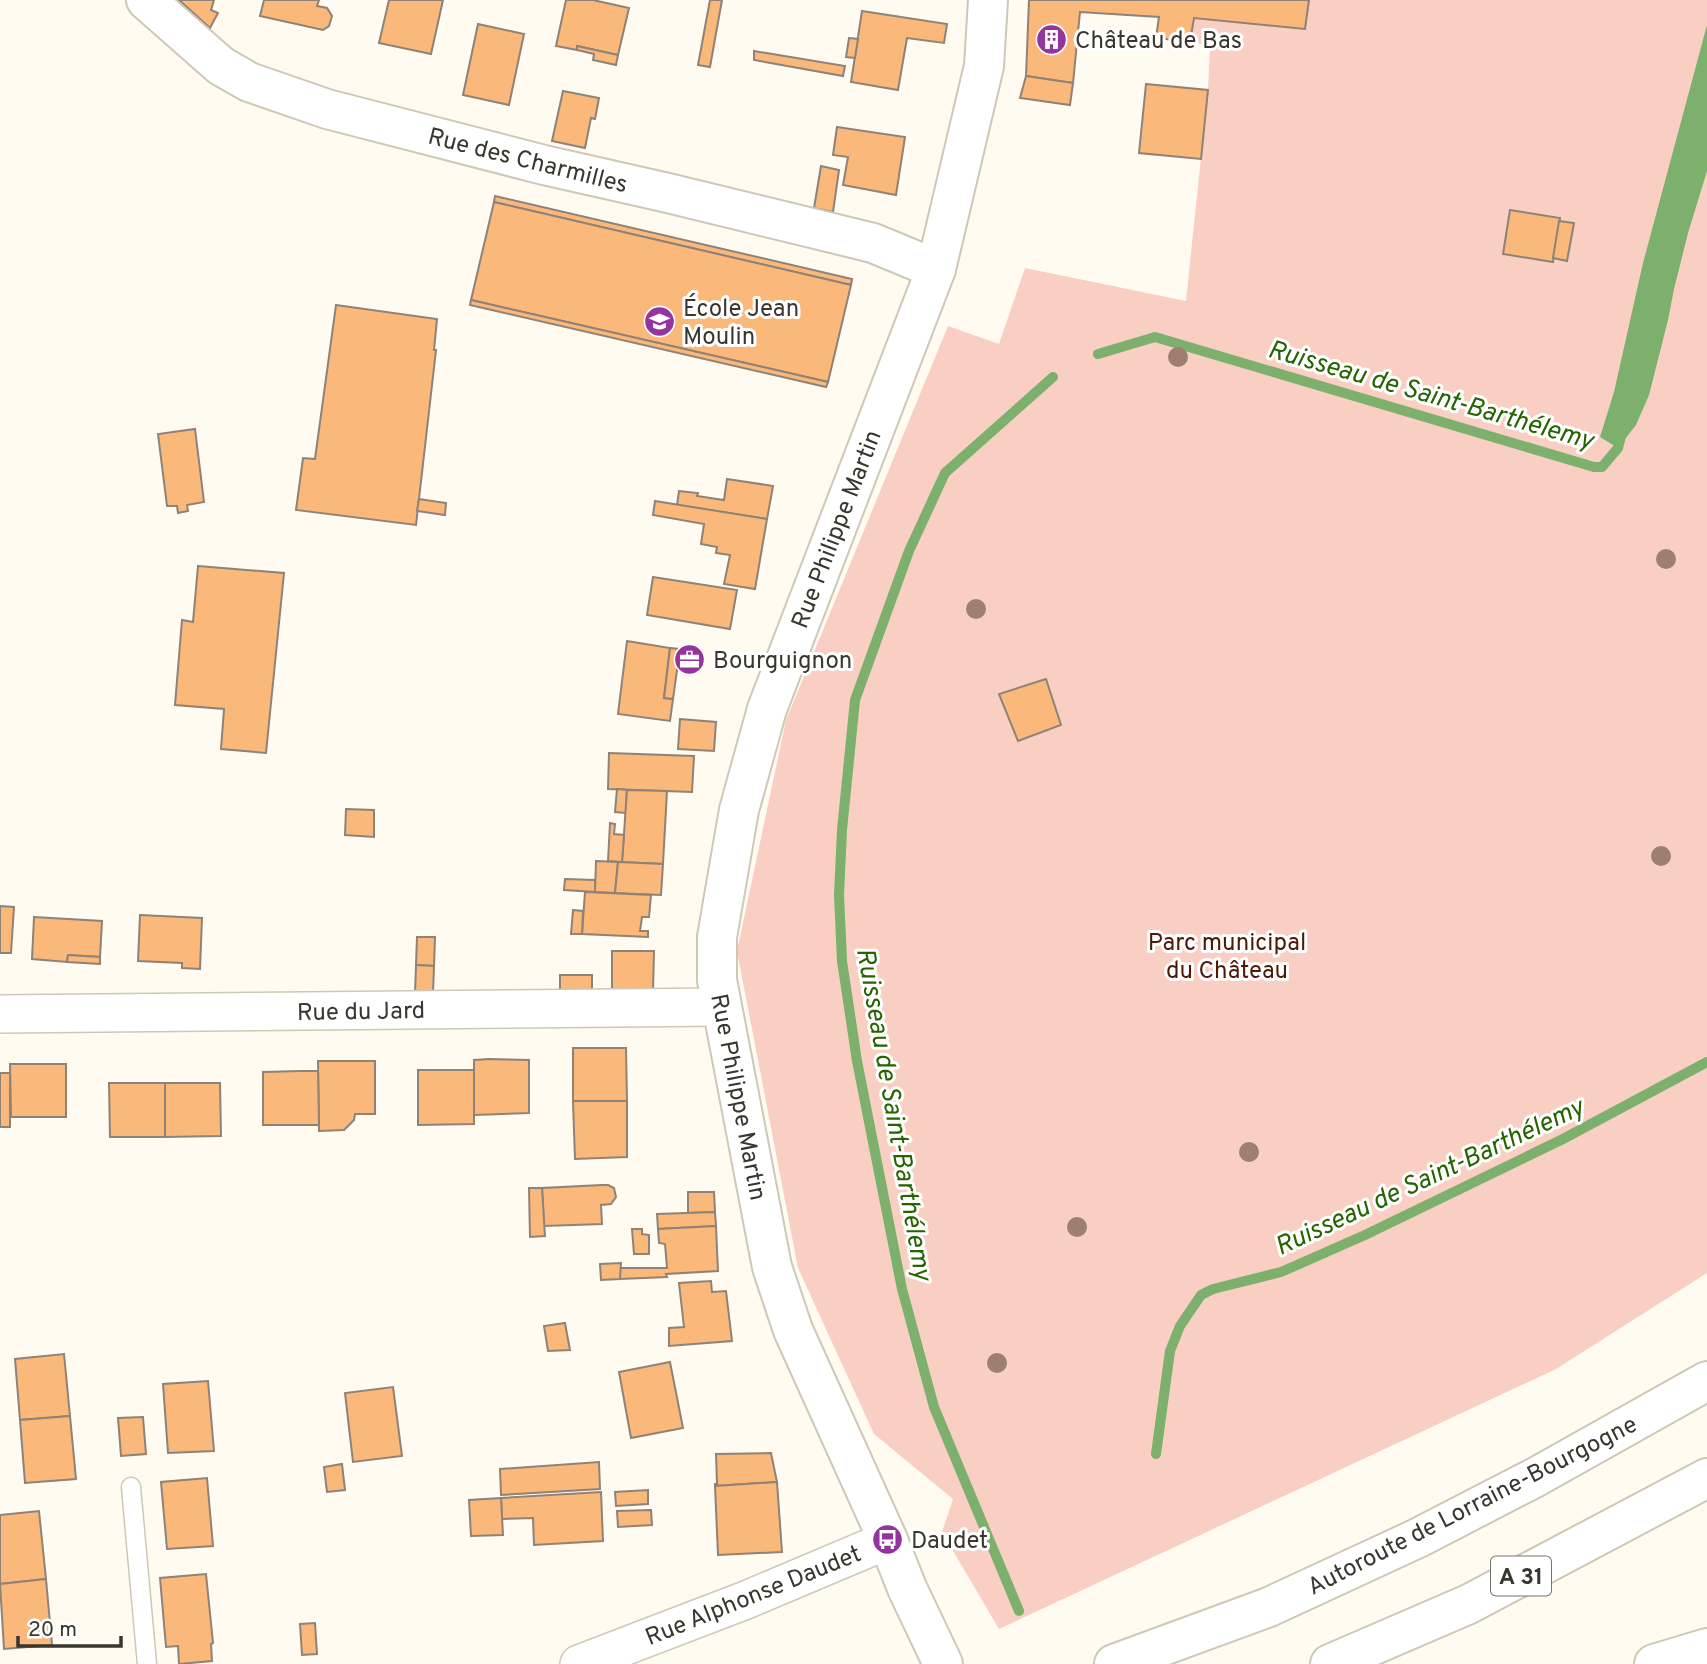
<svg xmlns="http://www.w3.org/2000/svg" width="1707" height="1664" font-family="Overpass,sans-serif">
	<rect width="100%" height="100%" fill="#fffbf0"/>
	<!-- green -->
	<path fill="#f8cfc2" d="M1309 0H1707V1273L1556 1369 999 1629 942 1532 953 1499 874 1434 798 1268 737 951 786 720 948 326 999 344 1025 268 1186 301 1208 90 1210 46 1190 42 1194 18 1305 29Z"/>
	<!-- water -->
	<path fill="#7cb06c" d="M1707 25V171L1688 233 1674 289 1668 320 1649 395 1636 425 1618 448 1600 437 1614 392 1643 263Z"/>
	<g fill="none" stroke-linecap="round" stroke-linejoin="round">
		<!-- stream -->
		<g stroke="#7cb06c" stroke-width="10">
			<path d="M1098 354 1155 337 1594 467H1602L1618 448 1621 436"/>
			<path d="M1156 1454 1170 1351 1180 1326 1201 1295 1213 1289 1281 1272 1365 1235 1563 1139 1707 1062"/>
			<path d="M1019 1611 934 1407 902 1289 857 1061 842 961 839 895 842 830 855 700 909 551 945 473 1053 377"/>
		</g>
	</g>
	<!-- building -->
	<g fill="#fab87a" stroke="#8f8277" stroke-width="2">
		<path d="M179 0H214L211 10 218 13 210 28Z"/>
		<path d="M264 0H319L317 6 327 8 332 16 329 26 323 30 260 16Z"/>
		<path d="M389 0H443L431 54 379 43Z"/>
		<path d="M566 0H593L629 8 618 55 577 46V50L556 46Z"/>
		<path d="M710 0H722L710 67 698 65Z"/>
		<path d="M1029 0H1309L1305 29 1194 18 1190 42 1156 38 1159 17 1080 12 1073 83 1026 76Z"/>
		<path d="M862 11 947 24 944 43 907 38 898 90 851 82Z"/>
		<path d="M478 24 524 34 509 105 463 95Z"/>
		<path d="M849 38 858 39 855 58 846 57Z"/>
		<path d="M577 46 618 55 616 65 593 60 594 54 577 50Z"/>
		<path d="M754 51 845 66 843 76 754 60Z"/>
		<path d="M1026 76 1073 83 1070 105 1020 98Z"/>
		<path d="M1146 84 1208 90 1201 159 1139 153Z"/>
		<path d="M563 91 599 98 595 119 591 118 585 148 552 141Z"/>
		<path d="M837 127 905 137 896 195 843 185 848 157 833 155Z"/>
		<path d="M821 166 839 170 833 212 814 208Z"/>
		<path d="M495 196 852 279 851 285 494 202Z"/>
		<path d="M494 202 851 285 828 382 471 300Z"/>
		<path d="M1510 210 1560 218 1553 262 1503 254Z"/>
		<path d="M1559 221 1574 223 1567 261 1553 258Z"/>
		<path d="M471 300 828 382 826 387 470 305Z"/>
		<path d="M336 305 437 319 434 350H436L416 525 296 510 303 458 315 459Z"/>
		<path d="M195 429 204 502 187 505 188 511 178 513 177 506H167L158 434Z"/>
		<path d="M727 479 773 486 767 519 677 505 679 491 698 493 697 496 724 500Z"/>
		<path d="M419 499 446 503 445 515 417 511Z"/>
		<path d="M655 501 767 519 755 589 724 584 730 555 716 553 717 547 701 544 704 524 653 515Z"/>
		<path d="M198 566 284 573 266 753 221 749 224 709 175 705 182 620 193 622Z"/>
		<path d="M653 577 737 590 730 629 647 615Z"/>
		<path d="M627 641 670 648 664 698 673 699 670 721 618 714Z"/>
		<path d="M670 648 680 649 673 699 664 698Z"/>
		<path d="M1046 679 1061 725 1018 741 999 694Z"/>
		<path d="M680 719 716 722 714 751 678 749Z"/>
		<path d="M609 753 694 756 692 792 608 789Z"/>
		<path d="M617 789 627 790 626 813 615 812Z"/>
		<path d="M627 790 667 791 663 864 622 862Z"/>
		<path d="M346 809 374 810V837L345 835Z"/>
		<path d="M610 823 615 824 614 834 624 835 622 862 608 861Z"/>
		<path d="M596 861 618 862 615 893 595 892Z"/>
		<path d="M618 862 663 864 661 895 615 893Z"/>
		<path d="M565 879 595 880V892L564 890Z"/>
		<path d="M585 892 651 895 649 917H642L640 931H648V937L582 934Z"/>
		<path d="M0 906 14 907 11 953H0Z"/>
		<path d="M573 910 583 911 582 934H571Z"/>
		<path d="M140 915 202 918 200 969 182 968V963L138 961Z"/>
		<path d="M34 917 102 921 100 957 68 955 67 962 32 959Z"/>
		<path d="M417 937H435L434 966 416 965Z"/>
		<path d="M612 951H654L653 991 612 992Z"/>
		<path d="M68 955 100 957V964L67 962Z"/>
		<path d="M416 965 434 966 433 993H415Z"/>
		<rect x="560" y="975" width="32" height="17"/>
		<path d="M573 1048H626L627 1101H573Z"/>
		<path d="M489 1059 529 1060V1113L474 1115V1060Z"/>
		<path d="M318 1061H375V1114H355L354 1120 344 1130 319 1131Z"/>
		<path d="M10 1064H66V1117H11Z"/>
		<path d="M418 1070H474V1124L418 1125Z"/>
		<path d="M301 1071H318L319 1125H263V1072Z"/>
		<rect x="0" y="1073" width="10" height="54"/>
		<path d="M109 1083H165V1137H110Z"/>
		<path d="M165 1083H220L221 1136 165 1137Z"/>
		<path d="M573 1101H627V1157L575 1159Z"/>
		<path d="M602 1185H608L614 1188 616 1197 611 1204 601 1205 602 1224 544 1226 542 1188Z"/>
		<path d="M529 1188H542L545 1236 530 1237Z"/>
		<path d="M688 1192H714L715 1212 688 1213Z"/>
		<path d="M715 1212 716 1226 658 1229 657 1214Z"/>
		<path d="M716 1226 718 1271 666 1274 667 1277 620 1279V1268H667L665 1244 659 1243 658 1229Z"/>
		<path d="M632 1229H642V1234L649 1235V1254H634Z"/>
		<path d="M621 1263 620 1279 601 1280 600 1264Z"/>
		<path d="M711 1281 712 1292 726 1291 732 1341 669 1346V1328L684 1327 679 1283Z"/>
		<path d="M565 1323 570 1350 548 1351 544 1326Z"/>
		<path d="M64 1354 70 1416 20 1420 15 1359Z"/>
		<path d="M670 1362 683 1428 631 1438 619 1372Z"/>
		<path d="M208 1381 214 1451 168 1453 163 1384Z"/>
		<path d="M393 1387 402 1456 353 1462 345 1393Z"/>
		<path d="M70 1416 76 1479 25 1483 20 1420Z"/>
		<path d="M143 1417 146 1454 121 1456 118 1418Z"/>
		<path d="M771 1453 777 1482 715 1486V1484H717L716 1454Z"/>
		<path d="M599 1462 600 1489 501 1495 500 1469Z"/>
		<path d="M342 1464 345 1490 327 1492 324 1467Z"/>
		<path d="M207 1478 213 1546 167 1549 161 1482Z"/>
		<path d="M777 1482 782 1552 718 1555 715 1486Z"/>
		<path d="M648 1490V1504L616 1506 615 1492Z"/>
		<path d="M601 1492 603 1541 534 1545 533 1518 502 1519 501 1498Z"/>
		<path d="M501 1498 503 1535 471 1536 469 1500Z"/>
		<path d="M651 1510 652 1525 618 1527 617 1511Z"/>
		<path d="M39 1511 46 1579 0 1584V1515Z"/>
		<path d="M206 1574 213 1643 211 1644 212 1661 179 1664 178 1646 166 1647 160 1578Z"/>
		<path d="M46 1579 52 1645 4 1649 0 1584Z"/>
		<path d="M315 1623 317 1654 302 1655 300 1624Z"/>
	</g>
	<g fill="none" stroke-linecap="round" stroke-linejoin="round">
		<defs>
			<path id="service" d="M131 1487 147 1664"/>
			<g id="minor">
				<path d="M0 1014 722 1007"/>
				<path d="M579 1664 746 1600 888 1540"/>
			</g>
			<g id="tertiary">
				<path d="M146 0 221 66 249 82 327 109 544 165 668 193 873 243 936 269"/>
				<path d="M943 1664 907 1588 888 1540 793 1330 772 1267 717 980V937L739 810 767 709 936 269 984 66 988 0"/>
			</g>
			<g id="motorway">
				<path d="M1114 1664 1269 1607 1418 1538 1536 1477 1707 1381"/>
				<path d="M1330 1664 1469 1604 1707 1478"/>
				<path d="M1654 1664 1707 1648"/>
			</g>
		</defs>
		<!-- service casing -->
		<use href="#service" stroke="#cec8b8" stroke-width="21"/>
		<!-- minor casing -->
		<use href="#minor" stroke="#cec8b8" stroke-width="40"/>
		<!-- tertiary casing -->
		<use href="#tertiary" stroke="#cec8b8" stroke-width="42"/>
		<!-- motorway casing -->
		<use href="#motorway" stroke="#cec8b8" stroke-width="42"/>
		<!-- service -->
		<use href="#service" stroke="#fff" stroke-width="18"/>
		<!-- minor -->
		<use href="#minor" stroke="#fff" stroke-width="37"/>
		<!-- tertiary -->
		<use href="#tertiary" stroke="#fff" stroke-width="38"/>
		<!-- motorway -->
		<use href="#motorway" stroke="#fff" stroke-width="38"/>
	</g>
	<!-- trees -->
	<g fill="#9d7e6f">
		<circle cx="1178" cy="357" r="10"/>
		<circle cx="1666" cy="559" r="10"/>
		<circle cx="976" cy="609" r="10"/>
		<circle cx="1661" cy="856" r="10"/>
		<circle cx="1249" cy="1152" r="10"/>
		<circle cx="1077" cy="1227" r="10"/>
		<circle cx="997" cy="1363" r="10"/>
	</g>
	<!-- icons -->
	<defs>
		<symbol id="building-disc" viewBox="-11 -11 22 22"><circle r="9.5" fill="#94359e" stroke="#fff"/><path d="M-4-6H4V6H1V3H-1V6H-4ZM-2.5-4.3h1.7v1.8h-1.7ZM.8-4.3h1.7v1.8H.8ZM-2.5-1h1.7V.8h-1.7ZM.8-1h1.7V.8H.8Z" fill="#fff"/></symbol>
		<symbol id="school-disc" viewBox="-11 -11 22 22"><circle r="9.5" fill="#94359e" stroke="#fff"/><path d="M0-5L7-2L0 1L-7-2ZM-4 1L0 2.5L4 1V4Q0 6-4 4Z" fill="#fff"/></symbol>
		<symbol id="office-disc" viewBox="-11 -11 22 22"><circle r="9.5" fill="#94359e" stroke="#fff"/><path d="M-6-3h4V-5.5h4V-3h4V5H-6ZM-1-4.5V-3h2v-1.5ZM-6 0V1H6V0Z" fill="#fff"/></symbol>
		<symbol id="bus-disc" viewBox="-11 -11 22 22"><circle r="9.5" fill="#94359e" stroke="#fff"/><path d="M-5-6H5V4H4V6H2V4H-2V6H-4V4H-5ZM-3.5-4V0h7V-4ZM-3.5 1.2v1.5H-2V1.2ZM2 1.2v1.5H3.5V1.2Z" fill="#fff"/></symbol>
	</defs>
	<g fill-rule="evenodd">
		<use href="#building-disc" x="1034" y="22" width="35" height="35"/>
		<use href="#school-disc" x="642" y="304" width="35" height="35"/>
		<use href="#office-disc" x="672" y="642" width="35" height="35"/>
		<use href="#bus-disc" x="870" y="1522" width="35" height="35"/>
	</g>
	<g text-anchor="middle" stroke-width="6" stroke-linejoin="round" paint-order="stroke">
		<!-- shield labels -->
		<rect fill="#fff" stroke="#74726d" stroke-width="2" x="1491" y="1556.5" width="60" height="39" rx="5"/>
		<g font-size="23" font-weight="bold" fill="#38362f">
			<text x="1521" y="1584">A 31</text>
		</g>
		<!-- poi labels -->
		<g font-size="24" fill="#38362f" stroke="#fff" text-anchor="start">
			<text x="1075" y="48">Château de Bas</text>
			<text x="683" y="316">École Jean<tspan x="683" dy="28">Moulin</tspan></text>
			<text x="713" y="668">Bourguignon</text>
			<text x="911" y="1548">Daudet</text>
		</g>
		<!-- street labels -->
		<g font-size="24" fill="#38362f" stroke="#fff">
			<text transform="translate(528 160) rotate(14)" y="8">Rue des Charmilles</text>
			<text transform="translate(836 529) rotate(-69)" y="8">Rue Philippe Martin</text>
			<text transform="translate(361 1011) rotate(-1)" y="8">Rue du Jard</text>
			<text transform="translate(739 1097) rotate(79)" y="8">Rue Philippe Martin</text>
			<text transform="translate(1472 1505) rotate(-27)" y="8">Autoroute de Lorraine-Bourgogne</text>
			<text transform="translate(753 1595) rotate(-22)" y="8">Rue Alphonse Daudet</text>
		</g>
		<!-- park labels -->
		<g font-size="24" fill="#4d1806" stroke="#fff">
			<text x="1227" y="950">Parc municipal<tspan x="1227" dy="28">du Château</tspan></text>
		</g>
		<!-- water labels -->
		<g font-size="26" font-style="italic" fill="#236400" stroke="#fff">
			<text transform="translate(1431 394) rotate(16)" y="9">Ruisseau de Saint-Barthélemy</text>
			<text transform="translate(895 1114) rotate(80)" y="9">Ruisseau de Saint-Barthélemy</text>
			<text transform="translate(1429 1176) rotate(-25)" y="9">Ruisseau de Saint-Barthélemy</text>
		</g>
	</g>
	<!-- scale -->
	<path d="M18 1636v10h103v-10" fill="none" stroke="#38362f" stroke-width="3.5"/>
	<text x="28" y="1636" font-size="21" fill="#38362f" stroke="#ffffff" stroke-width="5" paint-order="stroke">20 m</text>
</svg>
